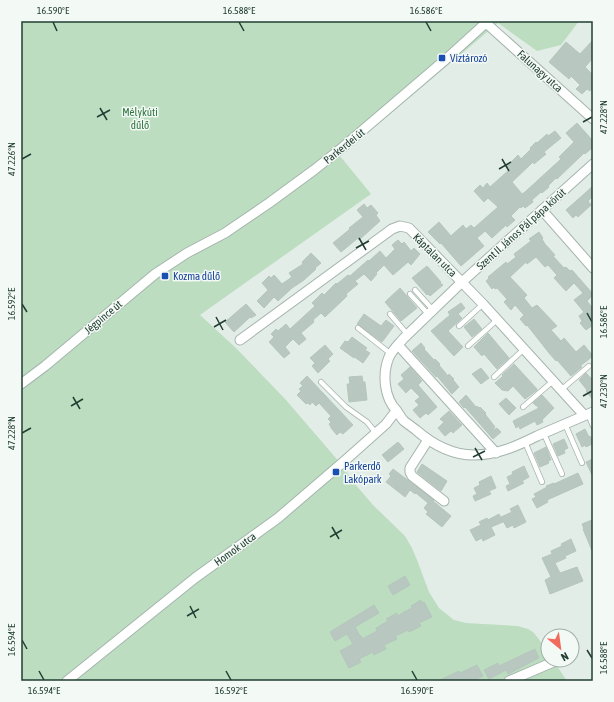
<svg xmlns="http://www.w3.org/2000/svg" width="614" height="702" font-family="'Asap Condensed',sans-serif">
	<rect width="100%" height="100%" fill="#e3ede7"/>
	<!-- green -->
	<path fill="#bcddc0" d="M21 21H579L561 45 537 51 498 23 340 156 371 194 200 315 236 348 286 400 341 464 355 484 373 505 405 536 412 548 417 560 429 592 439 608 454 620 466 623 518 626 528 629 533 632 538 638 548 653V660H553L567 681H21Z"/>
	<!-- building -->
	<g fill="#b8c7bf" stroke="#b5c6bc">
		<path d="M593 40V58L585 67 593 75V88L590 91 587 89 582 94 576 89 580 85 571 76 569 79 549 62 566 42 580 54Z"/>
		<path d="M577 123 593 141V147L585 154 584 153 557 179 556 178 548 186 549 187 542 193 541 192 532 200 533 202 525 208 523 206 521 208 520 207 511 216 515 220 507 227 506 225 492 238 485 231 477 238 484 246 461 266 441 243 440 244 428 232 439 222 451 236 463 225 466 229 471 225 474 228 498 207 488 198 484 202 474 191 480 185 483 188 487 183 490 187 510 169 507 166 518 155 521 159 531 149 530 148 536 142 537 143 547 134 548 136 555 131 561 138 544 152 546 154 534 164 533 162 512 182 522 194 525 192 561 159 559 157 574 142 566 133Z"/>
		<path d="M593 186V196L588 201 591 205 578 217 576 215 573 218 566 210Z"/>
		<path d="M364 204 367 208 371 205 378 213 376 215 380 221 359 240 358 238 341 252 333 243 350 229 349 228 363 217 357 210Z"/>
		<path d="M539 232 543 238 542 239 545 244 555 255 553 256 564 268 566 267 570 271 572 270 593 294V295L587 301 593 309V325L586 330 580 323 582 321 579 316 584 312 574 300 583 293 574 283 566 291 554 278 557 275 548 265 545 267 536 257 527 264 526 262 510 277 527 295 524 298 532 308 537 305 557 326 551 330 561 341 564 338 576 352 584 345 593 356 580 366 582 367 571 376 557 360 556 361 549 353 527 325 526 326 520 319 524 315 515 305 511 310 504 302 507 299 497 288 495 289 494 287 492 289 486 281 489 278 488 277 506 262 507 264 516 257 514 254 531 241 529 239Z"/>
		<path d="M398 240 402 244 404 242 411 251 414 248 420 254 411 265 408 262 393 275 384 265 376 273 377 274 371 281 364 274 355 281 358 284 346 294 347 296 325 317 321 313 313 320 314 322 301 333 306 339 299 345 293 339 285 347 290 353 284 358 269 342 274 337 271 334 276 329 278 331 286 324 290 329 315 306 312 303 322 293 324 295 336 283 337 284 348 275 350 276 368 260 369 261 380 251 386 258 395 249 392 245Z"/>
		<path d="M311 253 321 263 315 268 316 269 304 280 292 288 278 301 274 297 264 308 257 301 268 290 262 283 269 276 271 278 274 275 282 284 292 277 289 273 303 264 302 262Z"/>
		<path d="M427 266 441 282 440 283 443 285 430 296 428 294 427 295 412 278Z"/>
		<path d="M400 288 417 308 401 321 385 302Z"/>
		<path d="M461 303 465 308 458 314 462 318 448 331 463 347 454 356 431 331 450 315 448 312Z"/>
		<path d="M246 304 256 315 251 318 250 317 234 332 225 322Z"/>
		<path d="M364 314 381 326 386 320 394 326 382 342 357 324Z"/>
		<path d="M474 319 482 329 472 337 464 327Z"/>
		<path d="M488 333 509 358 497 369 484 354 482 356 474 347Z"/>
		<path d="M352 337 367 348 365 350 370 353 363 363 353 356 354 358 340 348 345 341 348 342Z"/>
		<path d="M421 343 425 348 424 349 434 360 435 359 440 364 439 365 448 376 449 374 454 379 453 380 459 387 452 394 437 376 436 377 412 351Z"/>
		<path d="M325 345 333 354 328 359 330 361 318 373 312 366 315 363 310 358Z"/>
		<path d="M514 364 537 389V390L525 399 513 386 508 391 502 390 495 383 503 376 502 375Z"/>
		<path d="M410 367 422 381 418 385 437 407 428 415 426 413 420 418 413 410 419 405 415 401 420 397 411 388 406 393 398 384 404 379 401 375Z"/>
		<path d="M481 368 489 378 481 384 472 374Z"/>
		<path d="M586 373 593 380V400L586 391 587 390 579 380Z"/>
		<path d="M307 376 353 425 343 434 340 432 337 435 331 428V427L329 424 331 422 328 419 331 416 319 403 316 406 312 402 310 405 308 403 306 404 297 395 301 391 299 389 303 386 300 383Z"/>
		<path d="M362 376 363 382H365L367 400 349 402 347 384H350L349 377Z"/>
		<path d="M466 395 476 407 477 406 479 408 480 407 486 413 485 414 495 427 491 431 497 428 501 432 493 439 465 407 464 408 459 402Z"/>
		<path d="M542 395 554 408 542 420 543 422 537 425 535 421 520 429 519 426 516 428 513 421 539 408 533 403Z"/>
		<path d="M506 398 516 408 509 415 499 404Z"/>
		<path d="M449 411 462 425 453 433 451 431 445 436 438 428 444 422 440 419Z"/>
		<path d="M585 429 589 437 590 436 593 441 591 443 592 444 586 447 585 445 582 447 576 434Z"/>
		<path d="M564 439 568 448 564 450 565 453 558 456 553 444Z"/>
		<path d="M398 442 404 449 388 462 382 455Z"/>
		<path d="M546 447 551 460 548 461 549 463 540 467 534 453Z"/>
		<path d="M593 459V477L586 462Z"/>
		<path d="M422 464 447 481 441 491 417 472Z"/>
		<path d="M524 466 529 477 522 481 524 483 508 491 506 486 510 484 507 477 513 474 512 472Z"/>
		<path d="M393 469 434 500 433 501 451 516 442 527 426 514 428 512 424 508 428 503 416 493 415 494 410 490 405 497 386 482 391 476 389 474Z"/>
		<path d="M578 473 583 484 547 500 548 502 537 508 532 499 536 497 534 494 547 487 546 486 554 483V484Z"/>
		<path d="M491 476 496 488 489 491 491 494 475 501 473 496 477 494 474 488 480 485 479 482Z"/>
		<path d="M518 505 526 522 514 528 513 525 507 528 501 517 512 512 510 509Z"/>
		<path d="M499 514 503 522 491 527 495 535 483 541 482 538 476 541 470 530 481 525 479 522 487 518 488 520Z"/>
		<path d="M592 520 593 523V553L583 529H584L582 524Z"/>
		<path d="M571 539 576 551 565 556 566 558 555 563 560 573 577 567 583 581 550 594 545 580 551 577 542 558 552 554 551 551 562 546 561 544Z"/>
		<path d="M405 576 410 585 393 595 388 586Z"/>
		<path d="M421 600 422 603 424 602 432 617 419 623 421 626 409 632 408 630 395 636 397 639 384 645 386 649 374 655 373 652 359 659 361 662 349 668 340 651 353 644 347 634 335 641 330 632 374 605 379 613 355 627 360 636H361L363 639 364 638 377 631 376 628 388 621 386 619 397 613 398 616 404 612 412 608 411 606Z"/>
		<path d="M535 649 539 658 508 674 506 670 489 679 484 670 498 663 499 666Z"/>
		<path d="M477 665 483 676 473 681H438L459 671 460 673Z"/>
	</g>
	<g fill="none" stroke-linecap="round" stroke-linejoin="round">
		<defs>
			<g id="lane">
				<path d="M415 290 433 310"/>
				<path d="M410 294 429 315"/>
				<path d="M390 314 408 335"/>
				<path d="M459 326 483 304"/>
				<path d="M358 328 391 354"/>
				<path d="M468 346 497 320"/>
				<path d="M494 377 524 349"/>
				<path d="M321 382 346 407 367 422 376 433"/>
				<path d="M561 390 589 366"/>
				<path d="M523 407 553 381"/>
				<path d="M588 414 593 426"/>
				<path d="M565 424 582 463"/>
				<path d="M544 434 562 474"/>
				<path d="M525 442 542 482"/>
			</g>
			<g id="street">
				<path d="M486 23 593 119"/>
				<path d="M593 164 462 282 404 338C399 344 393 349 389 357 382 374 384 398 397 411 399 414 401 418 404 421 408 424 412 427 416 430 432 444 452 455 474 455 497 455 517 446 537 436 556 428 574 420 593 412"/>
				<path d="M542 210 593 268"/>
				<path d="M240 340 392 229 400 226 409 228 483 304 584 415"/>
				<path d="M398 345 496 453"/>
				<path d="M21 384 45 366 155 274 187 253 225 233 269 203 314 170 343 147 445 60 488 21"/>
				<path d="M428 440 410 468V472L412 476 444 501"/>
				<path d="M67 681 195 578 278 518 341 464 386 424 396 411"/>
				<path d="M509 681 558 660"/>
			</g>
		</defs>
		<!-- lane casing -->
		<use href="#lane" stroke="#a5b5ad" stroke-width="6"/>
		<!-- street casing -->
		<use href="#street" stroke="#a5b5ad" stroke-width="11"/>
		<!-- lane -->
		<use href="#lane" stroke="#fff" stroke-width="4.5"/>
		<!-- street -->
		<use href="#street" stroke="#fff" stroke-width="9"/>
	</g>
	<!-- ticks -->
	<path fill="none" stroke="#223e32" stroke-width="1.5" d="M53 22 57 31M239 22 244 31M426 22 431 31M100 108 107 120M97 117 110 110M583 122 592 117M22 159 31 154M502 159 509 171M499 169 511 162M359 238 366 250M356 248 369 241M22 304 27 312M587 313 592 322M216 317 223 330M214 327 226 320M583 396 592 391M73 397 80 409M71 406 83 399M22 433 31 428M475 448 482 460M473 457 485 451M332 527 339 539M330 537 342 530M190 606 196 618M187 616 199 609M22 640 27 649M587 650 592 658M39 671 44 680M226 671 231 680M412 671 417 680"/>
	<!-- markers -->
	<g fill="#1a4fb4" stroke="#f3f9f5" stroke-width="1.5">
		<rect x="438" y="54" width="8" height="8" rx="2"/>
		<rect x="161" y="272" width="8" height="8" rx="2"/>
		<rect x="332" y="468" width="8" height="8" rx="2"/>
	</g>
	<g text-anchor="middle" stroke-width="3" stroke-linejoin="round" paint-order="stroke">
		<!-- transit labels -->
		<g font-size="11" fill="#164399" stroke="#f3f9f5" text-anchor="start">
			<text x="450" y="62">Víztározó</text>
			<text x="173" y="280">Kozma dűlő</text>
			<text x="344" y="470">Parkerdő<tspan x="344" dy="13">Lakópark</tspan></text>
		</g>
		<!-- street labels -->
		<g font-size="11" fill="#223e32" stroke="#f3f9f5">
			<text transform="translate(540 71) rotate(42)" y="4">Falunagy utca</text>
			<text transform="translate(344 146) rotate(-39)" y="4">Parkerdei út</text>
			<text transform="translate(521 229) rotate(-42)" y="4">Szent II. János Pál pápa körút</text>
			<text transform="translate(435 255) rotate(45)" y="4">Káptalan utca</text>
			<text transform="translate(103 317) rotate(-40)" y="4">Jégpince út</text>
			<text transform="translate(235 549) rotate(-36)" y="4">Homok utca</text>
		</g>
		<!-- park labels -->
		<g font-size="11" fill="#2d743e" stroke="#f3f9f5">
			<text x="140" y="116">Mélykúti<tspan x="140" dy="13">dűlő</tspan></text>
		</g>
	</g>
	<!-- border -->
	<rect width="614" height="702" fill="none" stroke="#f3f9f5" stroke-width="44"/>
	<!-- north arrow -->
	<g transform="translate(560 648) rotate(151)"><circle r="19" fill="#f3f9f5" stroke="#9faea7"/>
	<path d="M0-3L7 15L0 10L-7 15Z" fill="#f16b5c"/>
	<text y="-6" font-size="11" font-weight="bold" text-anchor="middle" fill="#223e32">N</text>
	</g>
	<rect x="22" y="22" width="570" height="658" fill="none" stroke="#223e32" stroke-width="1.5"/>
	<g font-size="10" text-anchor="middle" fill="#223e32">
		<text x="53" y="14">16.590°E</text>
		<text x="239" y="14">16.588°E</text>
		<text x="426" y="14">16.586°E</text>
		<text transform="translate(603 117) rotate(-90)" y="4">47.228°N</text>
		<text transform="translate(11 159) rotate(-90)" y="4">47.226°N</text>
		<text transform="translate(11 304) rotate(-90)" y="4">16.592°E</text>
		<text transform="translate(603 322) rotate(-90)" y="4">16.586°E</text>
		<text transform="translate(603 391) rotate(-90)" y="4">47.230°N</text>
		<text transform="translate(11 433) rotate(-90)" y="4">47.228°N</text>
		<text transform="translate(11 640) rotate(-90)" y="4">16.594°E</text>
		<text transform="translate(603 658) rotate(-90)" y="4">16.588°E</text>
		<text x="44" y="694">16.594°E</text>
		<text x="231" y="694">16.592°E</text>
		<text x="417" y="694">16.590°E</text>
	</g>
</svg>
